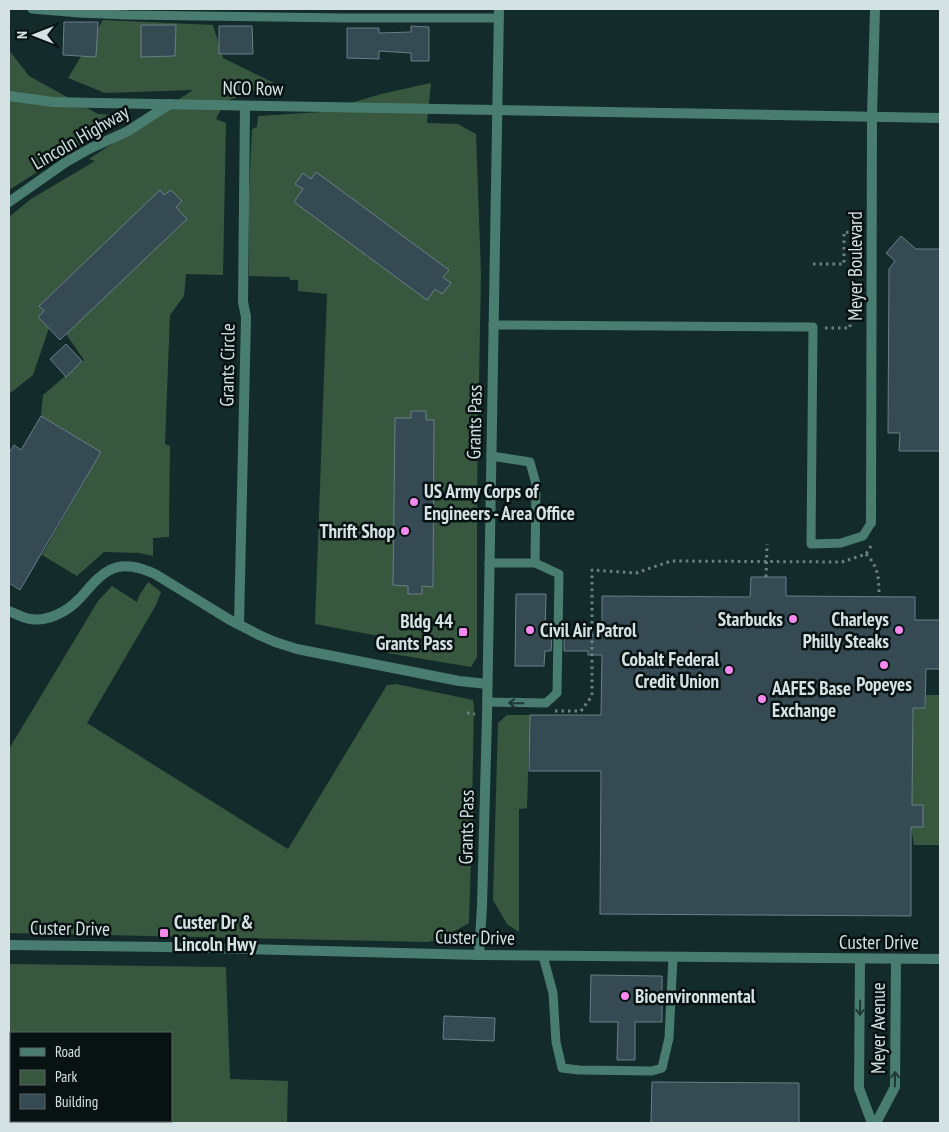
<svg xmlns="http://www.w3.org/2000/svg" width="949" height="1132" font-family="'PT Sans Narrow',sans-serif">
	<rect width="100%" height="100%" fill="#142b2c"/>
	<!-- green -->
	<g fill="#37583e" fill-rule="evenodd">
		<path d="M103 20 213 25 223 58 274 83 224 102 216 119 226 123 223 275 186 274 184 296 170 315 165 444 170 446 169 537 153 538V556L139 553 104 552 77 576 42 555 101 452 41 416 43 395 84 360 66 334 182 201 171 190 39 306 44 311 49 328 33 375 9 394V217L31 199 95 161 89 159 193 90 105 93 68 78Z"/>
		<path d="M9 50 29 76 98 114 114 115 117 121 9 190Z"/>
		<path d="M431 83 427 123 458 124 476 134 481 273 477 492V657L471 667 387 653 389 638 315 624 327 294 298 291V280H290L289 277 249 276V192L252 129 257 127 258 116 321 112 381 94Z"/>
		<path d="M148 582 161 592 156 605 87 723 288 849 387 685 396 684 473 700 474 709 472 805H474L471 856 469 923 440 940 427 942 9 933V749L98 601 112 586 137 602 139 596Z"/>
		<path d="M926 695H940V845H914L911 827H923V805H912L913 708H925Z"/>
		<path d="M507 715H530L527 808 519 809V932L507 924 493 900 498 723Z"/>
		<path d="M9 964 226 967 230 1079 288 1081 287 1123H9ZM171 1033V1121H11V1033Z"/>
	</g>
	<!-- building -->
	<g fill="#364a53" stroke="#697f88">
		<path d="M64 22H98L96 57 63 55Z"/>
		<path d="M141 25H176L175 56 141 57Z"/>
		<path d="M219 26H252L253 54H219Z"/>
		<path d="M411 26 429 27V61H411V53L379 51V59L347 58V28H379V33L411 32Z"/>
		<path d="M316 172 449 270 443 277 451 283 442 294 435 289 427 300 294 202 303 189 295 184 303 173 311 179Z"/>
		<path d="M160 190 164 195 171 190 182 201 176 207 187 219 60 340 38 317 44 311 39 306Z"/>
		<path d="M901 236 916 249H940V451H899L900 433H888L889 269 895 261 886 253Z"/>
		<path d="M66 344 82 361 66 377 50 359Z"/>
		<path d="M411 411H426V420H434L433 587 422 586V594H408V586L393 585 395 418H411Z"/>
		<path d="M41 416 101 452 20 590 9 583V453L14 445 21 450Z"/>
		<path d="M751 577H786V596L915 597V620H940V669H926L925 708H913L912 805H923V827H911V916L600 914 601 771H529L530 715H601L602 655H588V651H564V635H588V629H602V596L750 597Z"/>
		<path d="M516 594H546L545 635H552L551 651H545L544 666H515Z"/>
		<path d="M591 975 662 976V1022H635V1060H617L618 1022H590Z"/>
		<path d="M444 1016 495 1018 494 1041 443 1039Z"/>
		<path d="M652 1082 799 1083V1123H651Z"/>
	</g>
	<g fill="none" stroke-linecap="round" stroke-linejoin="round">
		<!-- path -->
		<g stroke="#6e8182" stroke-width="3" stroke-dasharray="2.5 4" stroke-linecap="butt">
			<path d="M813 264H844V232L855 233 856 251H858"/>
			<path d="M825 328H850L851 309H860"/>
			<path d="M866 554C879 567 879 580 879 597"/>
			<path d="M766 577 767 544"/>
			<path d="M555 711H581L592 696V570L636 573 671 561 842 562 866 554 871 546"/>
			<path d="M467 713 475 714"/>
		</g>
		<!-- lane -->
		<g stroke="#497d6f" stroke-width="9">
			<path d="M32 9 79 13 128 15 346 18H499"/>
			<path d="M493 325 813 327 811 544 841 543 863 536 871 523"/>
			<path d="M489 563H535L536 484 530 462 491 456"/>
			<path d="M487 702 546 703 557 693 559 574 535 563"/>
			<path d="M543 956 553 993 556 1042 562 1068 579 1070 652 1071 662 1068 669 1038 673 957"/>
		</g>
		<!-- street -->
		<g stroke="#497d6f" stroke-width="10">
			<path d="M9 96 53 102 98 103 940 118"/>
			<path d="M9 202 66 162 91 148 128 131 170 104"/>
			<path d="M871 523 872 116 875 9"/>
			<path d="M9 611C16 614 23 618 30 619 48 622 68 611 79 599 89 589 97 576 110 570 125 562 141 568 155 574L230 620 259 635 275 642 297 649 459 681 487 684"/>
			<path d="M239 624 246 317 243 302 245 106"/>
			<path d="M9 945 165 947 479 955 940 959"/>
			<path d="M479 955 482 906 487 716 499 9"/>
			<path d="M860 959 859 1088 872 1123"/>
			<path d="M876 1123 895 1087 896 959"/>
		</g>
	</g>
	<!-- one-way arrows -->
	<defs><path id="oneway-shaft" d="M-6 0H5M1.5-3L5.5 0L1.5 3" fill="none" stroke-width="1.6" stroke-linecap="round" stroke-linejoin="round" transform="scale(1.25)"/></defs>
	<g stroke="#1f3733">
		<use href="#oneway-shaft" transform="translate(516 703) rotate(-179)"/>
		<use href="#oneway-shaft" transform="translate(860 1008) rotate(91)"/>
		<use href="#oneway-shaft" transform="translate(895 1079) rotate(-89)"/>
	</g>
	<!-- markers -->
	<g fill="#f689ee" stroke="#081212" stroke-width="2">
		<circle cx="414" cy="502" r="5"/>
		<circle cx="405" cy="531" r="5"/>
		<circle cx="793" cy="619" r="5"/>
		<circle cx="530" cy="630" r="5"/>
		<circle cx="899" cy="630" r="5"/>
		<rect x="458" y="627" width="10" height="10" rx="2.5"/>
		<circle cx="884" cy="665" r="5"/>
		<circle cx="729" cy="670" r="5"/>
		<circle cx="762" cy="699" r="5"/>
		<rect x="159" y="928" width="10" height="10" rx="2.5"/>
		<circle cx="625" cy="996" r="5"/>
	</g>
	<g text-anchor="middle" stroke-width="5" stroke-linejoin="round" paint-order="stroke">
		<!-- street labels -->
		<g font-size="19" fill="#d4e2e3" stroke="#081212">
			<text transform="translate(253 88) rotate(1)" y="7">NCO Row</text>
			<text transform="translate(80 137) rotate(-30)" y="7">Lincoln Highway</text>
			<text transform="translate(855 266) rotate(-90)" y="7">Meyer Boulevard</text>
			<text transform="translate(227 365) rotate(-89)" y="7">Grants Circle</text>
			<text transform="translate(474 422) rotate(-89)" y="7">Grants Pass</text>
			<text transform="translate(466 827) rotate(-89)" y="7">Grants Pass</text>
			<text transform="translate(70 928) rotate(1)" y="7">Custer Drive</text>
			<text transform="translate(475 937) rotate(1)" y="7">Custer Drive</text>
			<text x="879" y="949">Custer Drive</text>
			<text transform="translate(878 1028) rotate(-90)" y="7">Meyer Avenue</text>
		</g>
		<!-- poi labels -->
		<g font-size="19" font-weight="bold" fill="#d4e2e3" stroke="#081212" text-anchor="start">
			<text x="424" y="498">US Army Corps of<tspan x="424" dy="22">Engineers - Area Office</tspan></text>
			<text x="395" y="538" text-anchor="end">Thrift Shop</text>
			<text x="783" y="626" text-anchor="end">Starbucks</text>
			<text x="889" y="626" text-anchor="end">Charleys<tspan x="889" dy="22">Philly Steaks</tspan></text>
			<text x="453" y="628" text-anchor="end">Bldg 44<tspan x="453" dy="22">Grants Pass</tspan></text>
			<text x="540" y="637">Civil Air Patrol</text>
			<text x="719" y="666" text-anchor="end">Cobalt Federal<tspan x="719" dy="22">Credit Union</tspan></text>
			<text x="884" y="691" text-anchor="middle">Popeyes</text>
			<text x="772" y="695">AAFES Base<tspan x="772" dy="22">Exchange</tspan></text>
			<text x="174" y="929">Custer Dr &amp;<tspan x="174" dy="22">Lincoln Hwy</tspan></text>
			<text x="635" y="1003">Bioenvironmental</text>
		</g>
	</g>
	<!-- border -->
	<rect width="949" height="1132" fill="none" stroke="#d4e2e3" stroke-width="20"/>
	<!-- legend -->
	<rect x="10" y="1032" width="162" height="90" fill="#081212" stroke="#5a6566"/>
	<rect x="20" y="1048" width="25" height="8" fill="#497d6f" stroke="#5a6566"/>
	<text x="55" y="1057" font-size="15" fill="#d4e2e3">Road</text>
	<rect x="20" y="1070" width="25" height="15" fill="#37583e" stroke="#5a6566"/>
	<text x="55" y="1082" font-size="15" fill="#d4e2e3">Park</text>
	<rect x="20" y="1094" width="25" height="15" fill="#364a53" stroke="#5a6566"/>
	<text x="55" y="1107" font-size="15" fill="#d4e2e3">Building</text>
	<!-- north arrow -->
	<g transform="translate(35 35) rotate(270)" stroke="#081212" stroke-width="4" paint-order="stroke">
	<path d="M0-4L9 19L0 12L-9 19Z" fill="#d4e2e3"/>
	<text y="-8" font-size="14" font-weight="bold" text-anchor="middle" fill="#d4e2e3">N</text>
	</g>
</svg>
